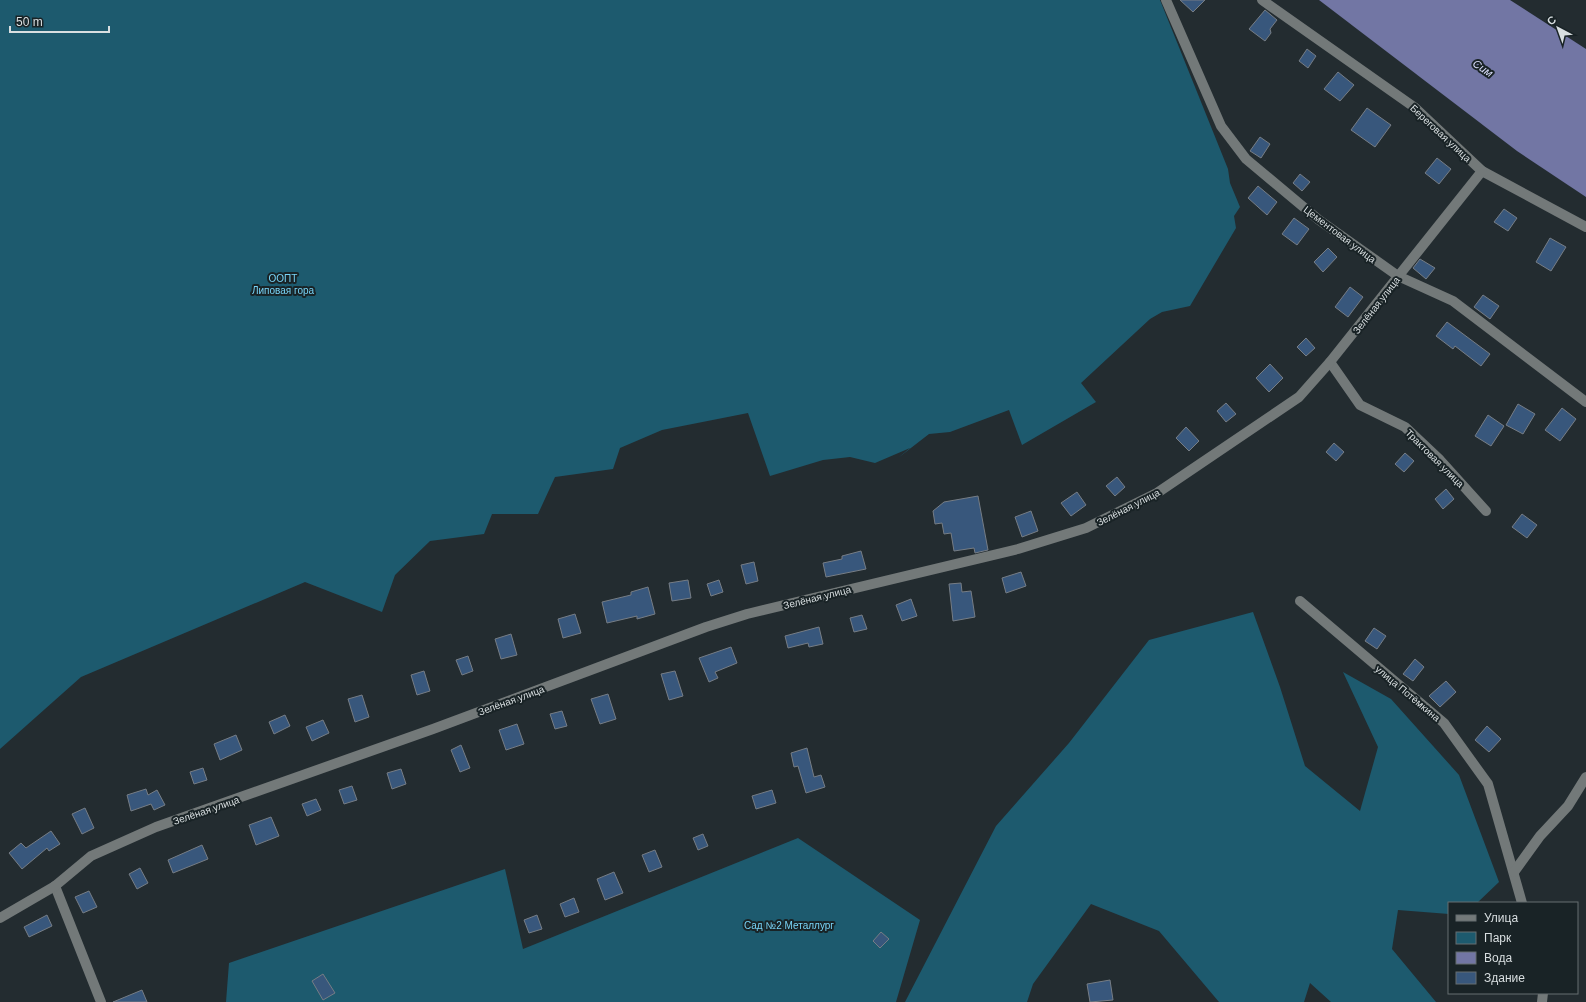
<svg xmlns="http://www.w3.org/2000/svg" width="1586" height="1002" font-family="Helvetica,sans-serif">
	<rect width="100%" height="100%" fill="#232c30"/>
	<!-- green -->
	<g fill="#1d5a6e">
		<path d="M0 0H1160L1228 169 1230 183 1240 207 1234 216 1236 228 1190 306 1162 312 1150 319 1081 383 1096 402 1022 445 1009 410 950 432 929 434 898 458 910 448 875 463 850 457 823 460 770 476 748 413 662 430 620 448 613 469 555 477 538 514H492L484 534 430 541 395 575 382 612 305 582 81 677 0 749Z"/>
		<path d="M1253 612 1280 687 1305 766 1360 811 1378 747 1343 672 1391 699 1459 775 1499 882 1477 903H1449V914L1398 910 1392 949 1436 1002H1331L1310 983 1304 1002H1219L1159 931 1091 904 1033 984 1027 1002H905L996 826 1069 743 1149 640Z"/>
		<path d="M798 838 920 920 896 1002H226L229 963 505 869 523 949Z"/>
	</g>
	<!-- water -->
	<path fill="#7276a4" d="M1319 0H1510L1586 49V197L1517 151Z"/>
	<!-- building -->
	<g fill="#38577c" stroke="#767d85">
		<path d="M1180 0H1205L1193 12Z"/>
		<path d="M1265 10 1277 20 1270 29 1271 33 1265 41 1249 29Z"/>
		<path d="M1307 49 1316 56 1308 68 1299 61Z"/>
		<path d="M1338 72 1354 85 1340 101 1324 89Z"/>
		<path d="M1367 108 1391 125 1375 147 1351 130Z"/>
		<path d="M1260 137 1270 144 1261 158 1250 151Z"/>
		<path d="M1437 158 1451 169 1439 184 1425 173Z"/>
		<path d="M1300 174 1310 182 1302 191 1293 183Z"/>
		<path d="M1258 186 1277 202 1267 215 1248 198Z"/>
		<path d="M1504 209 1517 218 1508 231 1494 222Z"/>
		<path d="M1294 218 1309 229 1297 245 1282 234Z"/>
		<path d="M1550 238 1566 247 1551 271 1536 262Z"/>
		<path d="M1328 248 1337 257 1323 272 1314 262Z"/>
		<path d="M1420 259 1435 268 1426 279 1413 268Z"/>
		<path d="M1350 287 1363 297 1348 317 1335 307Z"/>
		<path d="M1483 295 1499 306 1490 319 1474 307Z"/>
		<path d="M1447 322 1490 354 1481 366 1455 346 1453 349 1436 336Z"/>
		<path d="M1306 338 1315 348 1306 356 1297 347Z"/>
		<path d="M1270 364 1283 378 1269 392 1256 378Z"/>
		<path d="M1226 403 1236 414 1226 422 1217 411Z"/>
		<path d="M1518 404 1535 414 1523 434 1506 425Z"/>
		<path d="M1562 408 1576 419 1560 441 1545 430Z"/>
		<path d="M1488 415 1504 426 1491 446 1475 436Z"/>
		<path d="M1186 427 1199 441 1189 451 1176 438Z"/>
		<path d="M1334 443 1344 452 1336 461 1326 452Z"/>
		<path d="M1405 453 1414 461 1404 472 1395 464Z"/>
		<path d="M1117 477 1125 487 1115 496 1106 486Z"/>
		<path d="M1446 489 1454 499 1443 509 1435 499Z"/>
		<path d="M1077 492 1086 505 1071 516 1061 503Z"/>
		<path d="M978 496 988 550 975 553 974 548 954 551 951 533 944 534 942 523 935 524 933 511 944 502Z"/>
		<path d="M1031 511 1038 531 1022 537 1015 517Z"/>
		<path d="M1522 514 1537 525 1527 538 1512 527Z"/>
		<path d="M861 551 866 569 826 577 823 563 842 559V556Z"/>
		<path d="M754 562 758 581 746 584 741 565Z"/>
		<path d="M1021 572 1026 586 1006 593 1002 578Z"/>
		<path d="M688 580 691 598 672 601 669 583Z"/>
		<path d="M719 580 723 592 711 596 707 584Z"/>
		<path d="M961 583 962 592 971 591 975 617 953 621 949 584Z"/>
		<path d="M648 587 655 614 637 619V616L607 623 602 602 631 595V592Z"/>
		<path d="M911 599 917 616 902 621 896 605Z"/>
		<path d="M575 614 581 633 563 638 558 619Z"/>
		<path d="M862 615 867 629 854 632 850 618Z"/>
		<path d="M819 627 823 644 809 647 808 643 788 648 785 636Z"/>
		<path d="M1374 628 1386 636 1377 649 1365 641Z"/>
		<path d="M511 634 517 655 501 659 495 639Z"/>
		<path d="M731 647 737 663 715 672 718 678 709 682 699 658Z"/>
		<path d="M468 656 473 671 462 675 456 660Z"/>
		<path d="M1415 659 1424 667 1413 681 1403 674Z"/>
		<path d="M424 671 430 691 417 695 411 675Z"/>
		<path d="M675 671 683 696 669 700 661 674Z"/>
		<path d="M1446 681 1456 692 1440 707 1429 696Z"/>
		<path d="M608 694 616 719 600 724 591 699Z"/>
		<path d="M362 695 369 717 355 722 348 699Z"/>
		<path d="M562 711 567 726 555 729 550 714Z"/>
		<path d="M285 715 290 726 274 734 269 722Z"/>
		<path d="M323 720 329 733 312 741 306 727Z"/>
		<path d="M517 724 524 744 506 750 499 730Z"/>
		<path d="M1487 726 1501 739 1489 752 1475 740Z"/>
		<path d="M236 735 242 750 220 760 214 744Z"/>
		<path d="M461 745 470 768 460 772 451 750Z"/>
		<path d="M807 748 814 777 821 775 825 787 806 793 798 766 794 767 791 753Z"/>
		<path d="M203 768 207 780 194 784 190 772Z"/>
		<path d="M401 769 406 784 392 789 387 773Z"/>
		<path d="M352 786 357 800 344 804 339 790Z"/>
		<path d="M146 789 148 795 157 790 165 805 154 810 151 804 131 811 127 795Z"/>
		<path d="M772 790 776 803 756 809 752 796Z"/>
		<path d="M316 799 321 810 307 816 302 804Z"/>
		<path d="M85 808 94 828 82 834 72 814Z"/>
		<path d="M271 817 279 836 256 845 249 825Z"/>
		<path d="M51 831 60 844 49 851 47 848 22 869 9 853 21 843 26 848Z"/>
		<path d="M703 834 708 846 698 850 693 838Z"/>
		<path d="M202 845 208 859 173 873 168 860Z"/>
		<path d="M655 850 662 867 649 872 642 855Z"/>
		<path d="M140 868 148 883 137 889 129 874Z"/>
		<path d="M614 872 623 893 605 900 597 879Z"/>
		<path d="M89 891 97 907 83 913 75 897Z"/>
		<path d="M574 898 579 912 565 917 560 904Z"/>
		<path d="M47 915 52 926 29 937 24 927Z"/>
		<path d="M537 915 542 929 529 933 524 920Z"/>
		<path d="M881 932 889 939 880 948 873 941Z"/>
		<path d="M323 974 335 993 323 1000 312 981Z"/>
		<path d="M1110 980 1113 1000 1090 1002 1087 984Z"/>
		<path d="M142 990 147 1002H113Z"/>
	</g>
	<g fill="none" stroke-linecap="round" stroke-linejoin="round">
		<!-- minor -->
		<g stroke="#737979" stroke-width="10">
			<path d="M1166 0 1221 126 1246 159 1319 220 1398 276 1453 301 1586 402"/>
			<path d="M1262 0 1414 107 1482 171 1586 227"/>
			<path d="M1330 362 1360 405 1405 427 1440 460 1486 511"/>
			<path d="M1300 601 1444 723 1488 784 1522 903"/>
			<path d="M1514 872 1540 836 1568 806 1586 777"/>
			<path d="M55 886 101 1002"/>
			<path d="M0 918 55 886 91 856 156 827 433 729 706 627 747 614 1018 549 1086 528 1157 493 1299 397 1330 362 1482 171"/>
			<path d="M1542 1002 1543 993"/>
		</g>
	</g>
	<g text-anchor="middle" stroke-width="4" stroke-linejoin="round" paint-order="stroke">
		<!-- street labels -->
		<g font-size="10" fill="#d9dfe1" stroke="#192326">
			<text transform="translate(1441 133) rotate(43)" y="4">Береговая улица</text>
			<text transform="translate(1340 234) rotate(37)" y="4">Цементовая улица</text>
			<text transform="translate(1376 305) rotate(-52)" y="4">Зелёная улица</text>
			<text transform="translate(1435 458) rotate(45)" y="4">Трактовая улица</text>
			<text transform="translate(1128 507) rotate(-27)" y="4">Зелёная улица</text>
			<text transform="translate(817 597) rotate(-14)" y="4">Зелёная улица</text>
			<text transform="translate(1408 693) rotate(40)" y="4">улица Потёмкина</text>
			<text transform="translate(511 700) rotate(-20)" y="4">Зелёная улица</text>
			<text transform="translate(206 810) rotate(-19)" y="4">Зелёная улица</text>
		</g>
		<!-- park labels -->
		<g font-size="10" fill="#78d4f7" stroke="#192326">
			<text x="283" y="282">ООПТ<tspan x="283" dy="12">Липовая гора</tspan></text>
			<text x="789" y="929">Сад №2 Металлург</text>
		</g>
		<!-- water labels -->
		<g font-size="11" font-style="italic" fill="#dbdffc" stroke="#192326">
			<text transform="translate(1483 68) rotate(34)" y="4">Сим</text>
		</g>
	</g>
	<!-- legend -->
	<rect x="1448" y="902" width="130" height="92" fill="#192326" stroke="#666e71"/>
	<rect x="1456" y="915" width="20" height="6" fill="#737979" stroke="#666e71"/>
	<text x="1484" y="922" font-size="12" fill="#d9dfe1">Улица</text>
	<rect x="1456" y="932" width="20" height="12" fill="#1d5a6e" stroke="#666e71"/>
	<text x="1484" y="942" font-size="12" fill="#d9dfe1">Парк</text>
	<rect x="1456" y="952" width="20" height="12" fill="#7276a4" stroke="#666e71"/>
	<text x="1484" y="962" font-size="12" fill="#d9dfe1">Вода</text>
	<rect x="1456" y="972" width="20" height="12" fill="#38577c" stroke="#666e71"/>
	<text x="1484" y="982" font-size="12" fill="#d9dfe1">Здание</text>
	<!-- north arrow -->
	<g transform="translate(1558 28) rotate(319)" stroke="#192326" stroke-width="3" paint-order="stroke">
	<path d="M0-3L7 15L0 10L-7 15Z" fill="#d9dfe1"/>
	<text y="-6" font-size="11" font-weight="bold" text-anchor="middle" fill="#d9dfe1">С</text>
	</g>
	<!-- scale -->
	<path d="M10 26v6h99v-6" fill="none" stroke="#d9dfe1" stroke-width="2"/>
	<text x="16" y="26" font-size="12" fill="#d9dfe1" stroke="#192326" stroke-width="3" paint-order="stroke">50 m</text>
</svg>
